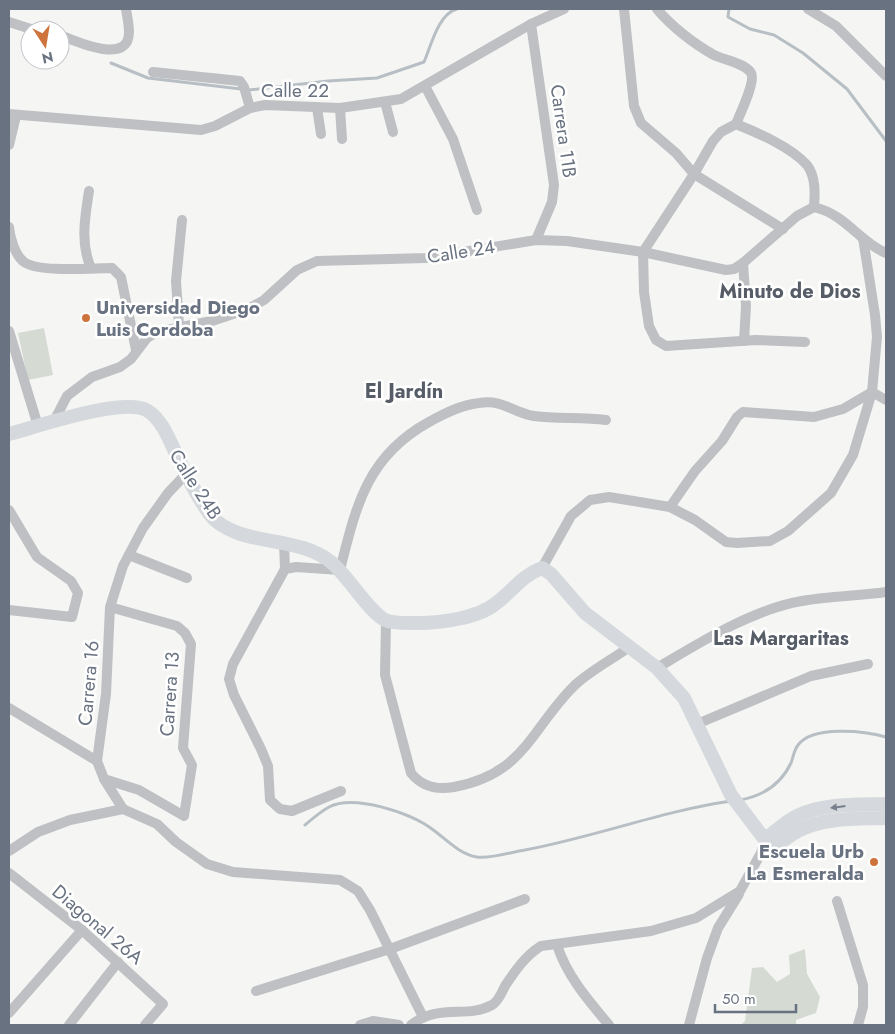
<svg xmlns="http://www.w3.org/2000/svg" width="895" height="1034" font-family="Jost,sans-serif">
	<rect width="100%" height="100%" fill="#f5f6f3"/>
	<!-- green -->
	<g fill="#d5dad3">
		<path d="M44 328 53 375 28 380 18 333Z"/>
		<path d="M805 949 807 974 820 997 816 1013 796 1020V1025H741L745 1021 752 968 763 967 777 982 790 974 789 955Z"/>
	</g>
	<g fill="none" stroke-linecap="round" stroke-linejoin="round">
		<!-- stream -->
		<g stroke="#b7bfc5" stroke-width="3">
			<path d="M729 9 728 17 750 29 774 35 803 53 847 89 886 141"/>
			<path d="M111 63 148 78 241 89"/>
			<path d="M249 90 328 81 377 78 424 62C431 46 438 14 457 9"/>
			<path d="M740 800C762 796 781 784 791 763 793 758 794 750 798 745 813 725 865 731 886 737"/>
			<path d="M305 825C312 819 320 812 329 807 354 794 411 813 432 829 446 839 459 854 477 857 492 859 511 852 525 850 595 837 662 811 731 801"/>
		</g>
		<!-- street -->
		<g stroke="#bec0c4" stroke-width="10">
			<path d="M624 9 634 106 641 123 676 153 694 174 783 229"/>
			<path d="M657 9C671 26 694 44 714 55 724 60 745 63 751 73 756 81 740 114 736 124"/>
			<path d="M808 9 836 26 886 76"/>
			<path d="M9 22 34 30"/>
			<path d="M531 24 554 185 552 202 536 240"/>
			<path d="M60 35C76 41 129 66 129 32 129 24 127 16 126 9"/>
			<path d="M153 72 240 81 244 87 250 108"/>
			<path d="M425 86 453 139 477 210"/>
			<path d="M385 102 393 132"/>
			<path d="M317 108 321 134"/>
			<path d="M340 108 342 139"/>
			<path d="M9 114 201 130 215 126 250 108 265 105 340 108 401 99 531 24 564 9"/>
			<path d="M9 145 16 116"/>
			<path d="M89 191C85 217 80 243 91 268"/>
			<path d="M9 227C10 238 15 255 24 262 40 273 92 268 112 268L121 277 136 350"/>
			<path d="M743 263 746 306 744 341"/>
			<path d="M179 326 176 281 182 220"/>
			<path d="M9 331 38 426"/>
			<path d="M805 342 756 340 666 346 656 340 649 326 644 292 643 252 694 174 713 141 721 132 736 124C758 133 791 147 807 165 816 177 815 194 814 207"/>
			<path d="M54 421 67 396 92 377 120 367 131 359 147 338 156 332 212 321 248 309 264 300 297 270 317 261 426 258 536 240 567 241 643 252 726 270 734 269 743 263 797 216 814 207C847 215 859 242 886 253"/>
			<path d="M670 507 695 471 722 441 737 417 743 412 814 417 843 409 872 392 886 400"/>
			<path d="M9 510 37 557 71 581 78 593 72 617 9 610"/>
			<path d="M284 542 285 569"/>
			<path d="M129 555 187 578"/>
			<path d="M542 568 571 516 590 500 609 497 670 507 695 520 726 542 737 543 770 541 788 531 831 493 853 455 872 392 877 337 875 315 863 238"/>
			<path d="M110 607 177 626 185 633 191 644 183 748 192 765 184 816 139 790 104 779 97 761 106 694 110 607 123 566 143 528 168 493 186 474"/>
			<path d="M386 620 385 675 411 773C422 787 437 790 454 787 525 774 531 728 575 685 590 671 611 660 628 648"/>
			<path d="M657 668C699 643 753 609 802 601 830 596 858 596 886 592"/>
			<path d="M9 708 97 761"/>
			<path d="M697 724 811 676 868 664"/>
			<path d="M104 779 123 809"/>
			<path d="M341 791 292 811 280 809 270 800 268 766 261 749 234 695 229 679 233 664 285 569 296 567 340 570C356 506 367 456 429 422 445 413 461 405 479 403 504 399 513 413 534 416 557 419 582 417 606 420"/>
			<path d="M9 851 38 832 70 820 123 809 157 824 176 842 207 864 233 872 340 880 358 891 370 910 423 1017"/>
			<path d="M9 873 82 930 163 1004 145 1025"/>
			<path d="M837 901 863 985V1007L858 1025"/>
			<path d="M557 945C567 976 588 1000 609 1025"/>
			<path d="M256 991 390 949 525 899"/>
			<path d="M9 1013 82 930"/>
			<path d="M69 1025 118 962"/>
			<path d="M360 1025 373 1021 399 1025"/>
			<path d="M411 1025C440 1003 466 1019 492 1005 498 1002 502 992 505 986 515 971 525 956 541 946L651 931 696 918 740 891 761 853 765 839"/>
			<path d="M689 1025 707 958 718 928 739 894"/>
		</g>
		<!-- secondary -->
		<g stroke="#d5d8dc" stroke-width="14">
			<path d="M9 434C36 427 125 396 148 411 164 421 172 447 180 462 187 476 205 511 215 520 246 547 297 535 331 562 348 576 369 612 385 620 393 624 410 623 419 623 440 623 478 618 495 604 513 591 521 576 542 568L551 574 585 613 657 668 684 698 731 795 772 849C780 843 789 836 798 831 823 817 859 819 886 818"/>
			<path d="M765 839C775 832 785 822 797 816 823 803 858 805 886 804"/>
		</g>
	</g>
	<!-- one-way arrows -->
	<defs><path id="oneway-solid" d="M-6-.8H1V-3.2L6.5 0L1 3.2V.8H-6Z" transform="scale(1.25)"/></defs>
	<use fill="#79818e" href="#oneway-solid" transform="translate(838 807) rotate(173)"/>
	<!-- markers -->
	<g fill="#ce733c" stroke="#fff" stroke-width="2">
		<circle cx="86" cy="318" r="5"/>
		<circle cx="874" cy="862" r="5"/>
	</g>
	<g text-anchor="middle" stroke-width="5" stroke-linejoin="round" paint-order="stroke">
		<!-- street labels -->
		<g font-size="19" fill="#697280" stroke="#fff">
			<text x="295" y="97">Calle 22</text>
			<text transform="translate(564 131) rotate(82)" y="7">Carrera 11B</text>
			<text transform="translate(461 251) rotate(-9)" y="7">Calle 24</text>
			<text transform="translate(196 484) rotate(57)" y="7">Calle 24B</text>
			<text transform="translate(88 683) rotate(-85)" y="7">Carrera 16</text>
			<text transform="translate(169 694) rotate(-86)" y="7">Carrera 13</text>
			<text transform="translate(98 924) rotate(40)" y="7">Diagonal 26A</text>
		</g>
		<!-- poi labels -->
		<g font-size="19" font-weight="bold" fill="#697280" stroke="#fff" text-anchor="start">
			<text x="96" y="314">Universidad Diego<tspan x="96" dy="22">Luis Cordoba</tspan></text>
			<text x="864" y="858" text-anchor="end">Escuela Urb<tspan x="864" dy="22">La Esmeralda</tspan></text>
		</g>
		<!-- neighbourhood labels -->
		<g font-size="20" font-weight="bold" fill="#565d67" stroke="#fff">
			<text x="790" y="298">Minuto de Dios</text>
			<text x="404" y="398">El Jardín</text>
			<text x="781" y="645">Las Margaritas</text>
		</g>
	</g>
	<!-- border -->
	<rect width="895" height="1034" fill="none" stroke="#697280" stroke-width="20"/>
	<!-- north arrow -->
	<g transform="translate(45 45) rotate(168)"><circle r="24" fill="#ffffff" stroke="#c3c7cc"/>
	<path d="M0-4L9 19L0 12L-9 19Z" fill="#ce733c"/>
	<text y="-8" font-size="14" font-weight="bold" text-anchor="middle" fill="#697280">N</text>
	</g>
	<!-- scale -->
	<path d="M715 1004v8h81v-8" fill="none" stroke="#697280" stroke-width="2.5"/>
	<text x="722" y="1004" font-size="15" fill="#697280" stroke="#ffffff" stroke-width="4" paint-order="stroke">50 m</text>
</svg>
